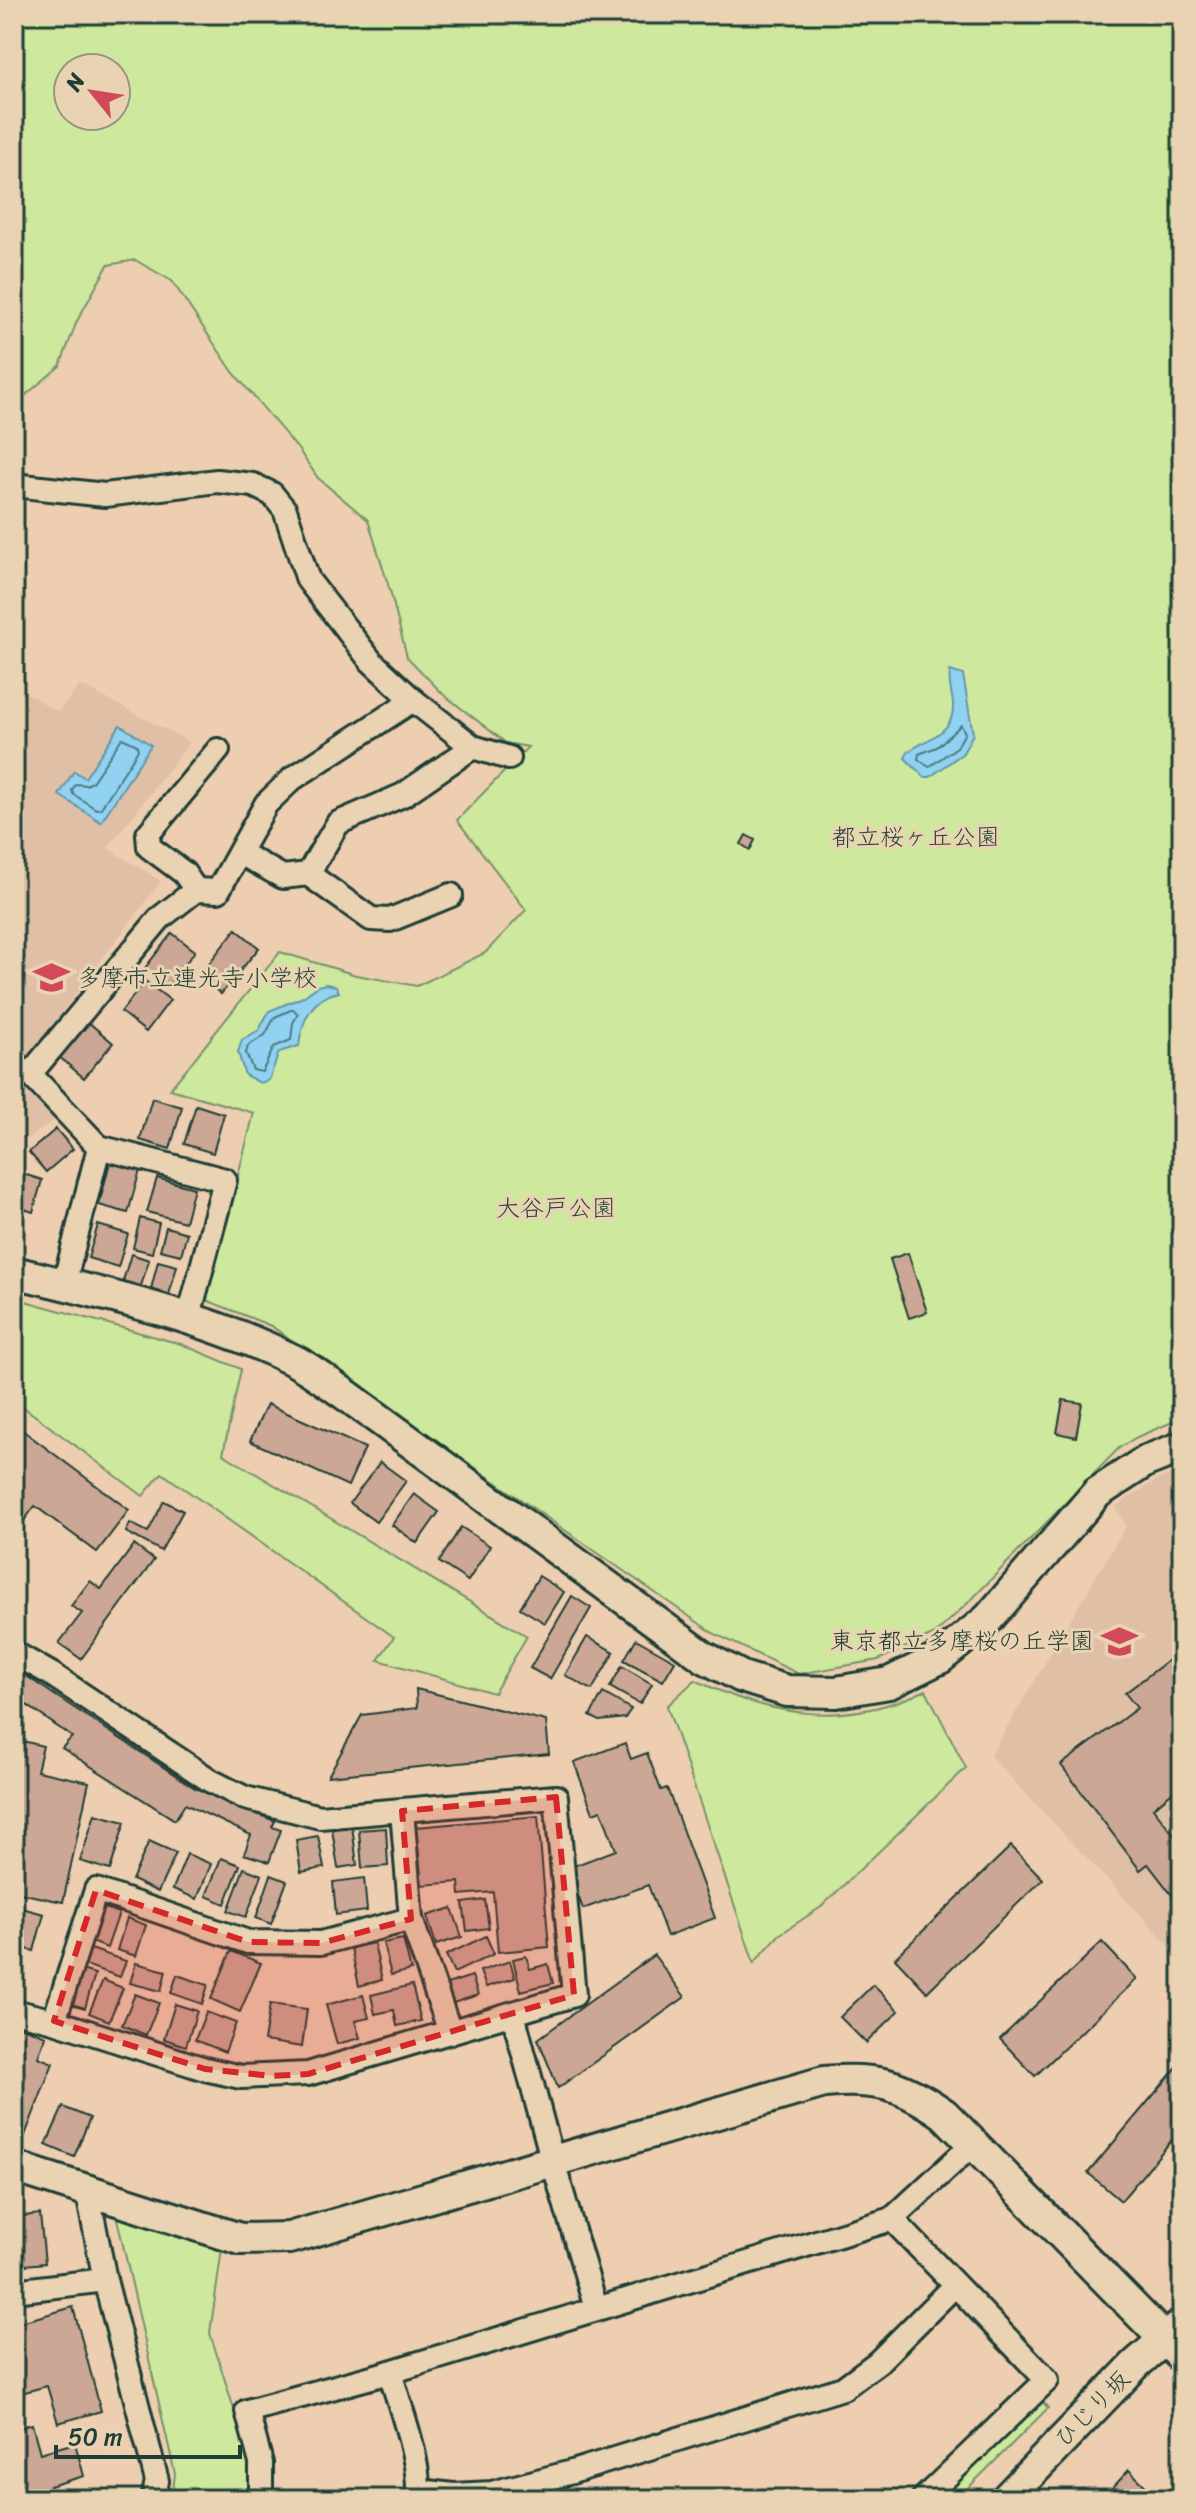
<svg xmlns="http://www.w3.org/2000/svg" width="1196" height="2513" font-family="Sriracha,'Klee One',sans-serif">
	<rect width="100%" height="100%" fill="#eeceb1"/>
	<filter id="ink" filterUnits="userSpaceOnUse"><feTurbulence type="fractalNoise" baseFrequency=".0125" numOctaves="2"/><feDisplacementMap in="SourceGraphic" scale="16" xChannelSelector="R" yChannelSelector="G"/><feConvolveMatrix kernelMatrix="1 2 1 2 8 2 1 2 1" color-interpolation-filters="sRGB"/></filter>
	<g filter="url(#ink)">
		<!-- built -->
		<g fill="#e0bfa7">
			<path d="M14 685 58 712 80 685 190 742 108 848 161 881 15 1075 57 1118 26 1140 14 1162Z"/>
			<path d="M1182 1470V1959L990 1756 1126 1526 1115 1507 1156 1480Z"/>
		</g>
		<!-- green -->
		<g fill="#cee89e" stroke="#769269" stroke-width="2" fill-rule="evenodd">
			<path d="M14 14H1182V1418L1137 1437 1119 1448 972 1599 935 1634 878 1660 799 1674 713 1633 271 1326 206 1300 254 1113 170 1089 280 952 356 975 417 986 485 953 526 910 457 820 528 747 506 743 443 694 407 657 391 594 368 520 318 478 298 449 233 372 172 281 135 260 108 265 77 321 60 366 14 405ZM68 68H116V116H68Z"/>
			<path d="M14 1298 181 1344 241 1369 223 1454 527 1636 494 1693 378 1660 394 1637 162 1473 143 1496 14 1400Z"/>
			<path d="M695 1680C772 1717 847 1728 926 1690L966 1768 821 1907 779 1935 754 1963 667 1706Z"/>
			<path d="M128 2212 222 2249 210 2333 250 2460 249 2499H172L175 2474 116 2214Z"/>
			<path d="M1043 2402 1048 2408 957 2499H938Z"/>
		</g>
		<!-- water -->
		<g fill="#91d2f2" stroke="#6396a6" stroke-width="2">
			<path d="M950 671 963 675 973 734 963 753 930 777H924L905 758 908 752C927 738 955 734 953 704 952 693 948 682 950 671Z"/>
			<path d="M120 725 151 745 101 822 59 795 74 771 85 778Z"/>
			<path d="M326 984 336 986 339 992C311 998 302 1020 299 1046L279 1052 269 1080 260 1083 245 1075 238 1052 242 1040 259 1030 269 1011 303 997 318 986Z"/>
		</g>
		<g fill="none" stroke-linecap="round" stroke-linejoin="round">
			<!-- shore -->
			<g stroke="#4d7980" stroke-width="2">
				<path d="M961 725 965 733 957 747 929 767 918 759 919 754 937 747Z"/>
				<path d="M122 738 137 745 138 750 101 808 96 809 73 794 72 790 76 784 86 785 92 782Z"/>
				<path d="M293 1009 298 1014 293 1023 291 1040 274 1047 262 1072 253 1070 246 1053 248 1046 265 1035 275 1017Z"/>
			</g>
		</g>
		<!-- building -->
		<g fill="#cda795" stroke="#1f3d34" stroke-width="2">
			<path d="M746 835 755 840 750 850 741 844Z"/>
			<path d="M236 929 259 948 221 994 199 976Z"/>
			<path d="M172 933 195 951 168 986 145 968Z"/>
			<path d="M145 981 170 1000 146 1032 121 1012Z"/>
			<path d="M88 1022 113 1043 84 1078 58 1056Z"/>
			<path d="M152 1098 182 1107 170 1149 140 1140Z"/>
			<path d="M196 1105 224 1114 213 1153 184 1144Z"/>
			<path d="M56 1129 73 1149 46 1172 29 1152Z"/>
			<path d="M110 1162 140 1170 128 1213 99 1205Z"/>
			<path d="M14 1171 42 1180 33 1212 14 1206Z"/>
			<path d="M157 1178 194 1188 185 1222 147 1212Z"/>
			<path d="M14 1217 22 1219 14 1248Z"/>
			<path d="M140 1218 159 1223 152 1253 133 1248Z"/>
			<path d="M98 1225 128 1234 118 1267 88 1258Z"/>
			<path d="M166 1227 187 1233 181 1255 160 1250Z"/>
			<path d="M908 1253 927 1312 909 1318 890 1259Z"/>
			<path d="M131 1254 149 1260 141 1286 123 1281Z"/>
			<path d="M158 1261 177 1266 169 1295 151 1289Z"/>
			<path d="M1063 1400 1082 1403 1076 1437 1057 1433Z"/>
			<path d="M267 1404 365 1448 348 1486 250 1441Z"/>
			<path d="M14 1424 129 1510 97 1552 35 1506 14 1534Z"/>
			<path d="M380 1462 406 1481 376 1522 350 1503Z"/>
			<path d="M414 1494 439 1512 417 1543 392 1525Z"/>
			<path d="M164 1501 183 1511 161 1551 126 1532 130 1523 148 1532Z"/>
			<path d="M461 1527 490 1546 468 1581 439 1562Z"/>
			<path d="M134 1545 154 1560 81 1659 59 1643 82 1613 71 1606 90 1581 101 1589Z"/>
			<path d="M539 1576 564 1592 545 1623 520 1608Z"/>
			<path d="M572 1596 591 1608 550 1679 530 1668Z"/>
			<path d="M587 1637 614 1652 592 1690 565 1675Z"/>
			<path d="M636 1639 675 1661 663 1681 624 1660Z"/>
			<path d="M1182 1650V1784L1153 1808 1182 1845V1908L1148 1864 1140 1870 1061 1765 1137 1708 1125 1693Z"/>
			<path d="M622 1666 652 1684 640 1704 610 1687Z"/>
			<path d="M14 1668 195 1788 275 1821 272 1827 281 1830 269 1862 244 1854 251 1835 185 1804 175 1820 62 1748 72 1737 14 1696Z"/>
			<path d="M416 1689 546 1721 549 1754 328 1776 362 1715 417 1708Z"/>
			<path d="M603 1693 631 1709 625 1718 600 1721 590 1716Z"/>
			<path d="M14 1739 43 1746 37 1771 89 1782 63 1902 14 1892V1874L21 1844 14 1843Z"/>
			<path d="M625 1743 631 1759 647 1753 661 1790 667 1788 715 1918 667 1936 648 1885 583 1909 568 1868 616 1850 601 1810 593 1813 574 1762Z"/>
			<path d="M95 1814 125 1822 110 1870 80 1861Z"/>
			<path d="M538 1816 549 1947 498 1952 493 1892 460 1895 459 1882 422 1885 416 1827Z"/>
			<path d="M352 1826 357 1865 338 1868 332 1829Z"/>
			<path d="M386 1828 388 1866 362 1868 359 1830Z"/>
			<path d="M318 1836 324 1868 301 1872 296 1840Z"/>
			<path d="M149 1841 176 1853 158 1892 132 1880Z"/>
			<path d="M1011 1846 1043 1879 927 1992 895 1958Z"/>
			<path d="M187 1854 211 1864 197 1899 173 1889Z"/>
			<path d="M221 1858 240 1865 225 1904 206 1896Z"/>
			<path d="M244 1868 262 1875 246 1917 228 1911Z"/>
			<path d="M271 1875 287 1881 271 1924 256 1918Z"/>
			<path d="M364 1878 367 1911 336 1915 333 1882Z"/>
			<path d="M485 1900 489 1928 467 1931 463 1903Z"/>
			<path d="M14 1906 44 1914 34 1951 14 1946Z"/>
			<path d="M101 1907 119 1913 107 1948 89 1941Z"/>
			<path d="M452 1908 462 1937 436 1945 427 1916Z"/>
			<path d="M127 1918 146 1925 136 1956 117 1950Z"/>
			<path d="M486 1936 494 1954 454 1973 446 1955Z"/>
			<path d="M403 1939 411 1970 391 1975 383 1943Z"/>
			<path d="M1102 1942 1137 1979 1035 2076 1000 2039Z"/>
			<path d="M374 1943 382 1980 359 1986 351 1948Z"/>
			<path d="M88 1948 126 1961 120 1977 82 1964Z"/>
			<path d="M231 1951 261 1963 240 2012 211 1999Z"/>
			<path d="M654 1955 685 1997 558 2088 538 2039Z"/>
			<path d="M526 1956 530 1969 548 1964 553 1983 521 1991 513 1959Z"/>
			<path d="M510 1961 515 1978 486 1987 480 1971Z"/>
			<path d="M136 1963 166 1971 161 1991 130 1983Z"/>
			<path d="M78 1969 95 1974 85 2008 67 2003Z"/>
			<path d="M177 1975 208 1985 202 2004 171 1993Z"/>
			<path d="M472 1976 478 1995 453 2003 447 1984Z"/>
			<path d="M103 1980 123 1988 109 2021 89 2013Z"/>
			<path d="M412 1985 421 2021 397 2026 394 2010 375 2014 371 1995Z"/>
			<path d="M873 1985 899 2011 866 2043 840 2017Z"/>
			<path d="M135 1994 159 2003 146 2035 122 2025Z"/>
			<path d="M363 1995 369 2018 355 2021 360 2038 337 2044 326 2005Z"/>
			<path d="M175 2004 197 2011 186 2046 164 2039Z"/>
			<path d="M270 2004 307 2009 302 2047 264 2041Z"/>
			<path d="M206 2012 236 2023 225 2052 195 2040Z"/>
			<path d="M20 2026 46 2036 38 2057 53 2063 22 2143 14 2140V2042Z"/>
			<path d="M1182 2061V2128L1121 2201 1088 2173Z"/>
			<path d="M63 2107 90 2118 74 2157 46 2145Z"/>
			<path d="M40 2214 45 2263 14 2266V2217Z"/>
			<path d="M73 2307 101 2411 58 2423 47 2386 14 2395V2324Z"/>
			<path d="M32 2424 40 2453 75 2443 84 2476 50 2486 54 2499H14V2429Z"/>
			<path d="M1129 2470 1159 2499H1102Z"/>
		</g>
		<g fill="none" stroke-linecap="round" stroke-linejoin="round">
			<defs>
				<g id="street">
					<path d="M14 485 105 495 217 481 253 485 272 494 285 510 308 580 371 661 413 700 473 747 509 758"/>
					<path d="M240 853 283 877 308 874 371 919 390 920 451 895"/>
					<path d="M308 874 338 823 403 795 473 747"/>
					<path d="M196 890 184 873 149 847 148 834 218 750"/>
					<path d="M99 1147 225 1180 188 1320"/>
					<path d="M64 1284 99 1147 30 1074 160 918 196 890 218 891 266 804 292 779 413 700"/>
					<path d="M14 1653 51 1674 211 1781 245 1798 320 1817 556 1797 574 1995 308 2074 241 2077 205 2069 54 2021 14 2011"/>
					<path d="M402 1811 411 1919 450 2032"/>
					<path d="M513 2014 553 2162 596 2308"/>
					<path d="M54 2021 96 1890 248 1942 321 1943 411 1919"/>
					<path d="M87 2189 105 2280 157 2481 153 2499"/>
					<path d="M892 2219 1047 2380 923 2499"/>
					<path d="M14 2291 105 2280"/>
					<path d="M390 2372C399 2405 423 2466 417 2499"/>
					<path d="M419 2491 453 2495 492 2493 572 2472 843 2388 878 2362 954 2286"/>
					<path d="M261 2499V2463L247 2411 390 2372 892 2219 973 2144"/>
				</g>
				<g id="secondary">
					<path d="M14 1272C104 1294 210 1318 293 1360 313 1370 331 1385 349 1397L704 1657 742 1677 787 1691 836 1692 889 1683 940 1658 988 1619 1097 1493 1146 1461 1182 1447"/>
					<path d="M14 2167 240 2239 289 2238 824 2082C876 2077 901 2084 944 2114L1182 2357"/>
					<path d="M1006 2499 1136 2364 1182 2324"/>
				</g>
			</defs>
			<!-- street casing -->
			<use href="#street" stroke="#1f3d34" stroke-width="28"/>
			<!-- secondary casing -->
			<use href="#secondary" stroke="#1f3d34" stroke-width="36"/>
			<!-- street -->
			<use href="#street" stroke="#ead3b3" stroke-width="22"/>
			<!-- secondary -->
			<use href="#secondary" stroke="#ead3b3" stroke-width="30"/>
		</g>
	</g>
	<!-- marked area -->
	<path fill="#d62828" fill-opacity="0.2" stroke="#d62828" stroke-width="6" stroke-dasharray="16 10" stroke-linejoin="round" d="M556 1797 574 1995 308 2074 272 2076 205 2069 54 2021 96 1890 248 1942 321 1943 411 1919 402 1811Z"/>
	<!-- icons -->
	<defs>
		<symbol id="school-bare" viewBox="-9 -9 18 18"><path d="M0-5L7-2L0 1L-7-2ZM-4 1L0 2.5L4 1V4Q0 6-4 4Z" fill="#d1495b" stroke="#ead3b3" stroke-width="2.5" paint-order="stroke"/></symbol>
	</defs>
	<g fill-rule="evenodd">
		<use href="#school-bare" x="26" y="952" width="51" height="51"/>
		<use href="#school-bare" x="1094" y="1616" width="51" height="51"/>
	</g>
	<g text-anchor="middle" stroke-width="6" stroke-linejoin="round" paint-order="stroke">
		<!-- park labels -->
		<g font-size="24" fill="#284639" stroke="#ead3b3">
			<text x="916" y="845">都立桜ヶ丘公園</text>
			<text x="556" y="1216">大谷戸公園</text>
		</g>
		<!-- poi labels -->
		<g font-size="24" fill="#1f3d34" stroke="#ead3b3" text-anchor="start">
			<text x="77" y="986">多摩市立連光寺小学校</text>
			<text x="1094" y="1649" text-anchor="end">東京都立多摩桜の丘学園</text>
		</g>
		<!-- street labels -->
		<g font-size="24" fill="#1f3d34" stroke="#ead3b3">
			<text transform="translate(1092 2409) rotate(-46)" y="8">ひじり坂</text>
		</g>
	</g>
	<!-- margin -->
	<rect width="1196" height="2513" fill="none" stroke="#ead3b3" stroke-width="48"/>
	<rect x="24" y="24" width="1148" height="2465" fill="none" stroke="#1f3d34" stroke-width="3" filter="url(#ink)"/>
	<!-- north arrow -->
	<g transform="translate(92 92) rotate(300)"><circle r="38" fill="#ead3b3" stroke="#999780" stroke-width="2"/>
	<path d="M0-6L14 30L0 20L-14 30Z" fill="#d1495b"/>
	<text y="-12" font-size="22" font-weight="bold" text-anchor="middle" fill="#1f3d34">N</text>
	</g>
	<!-- scale -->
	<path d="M56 2445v12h184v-12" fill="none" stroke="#1f3d34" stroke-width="4"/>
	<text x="68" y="2445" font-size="24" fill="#1f3d34" stroke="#ead3b3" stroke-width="6" paint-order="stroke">50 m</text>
</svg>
